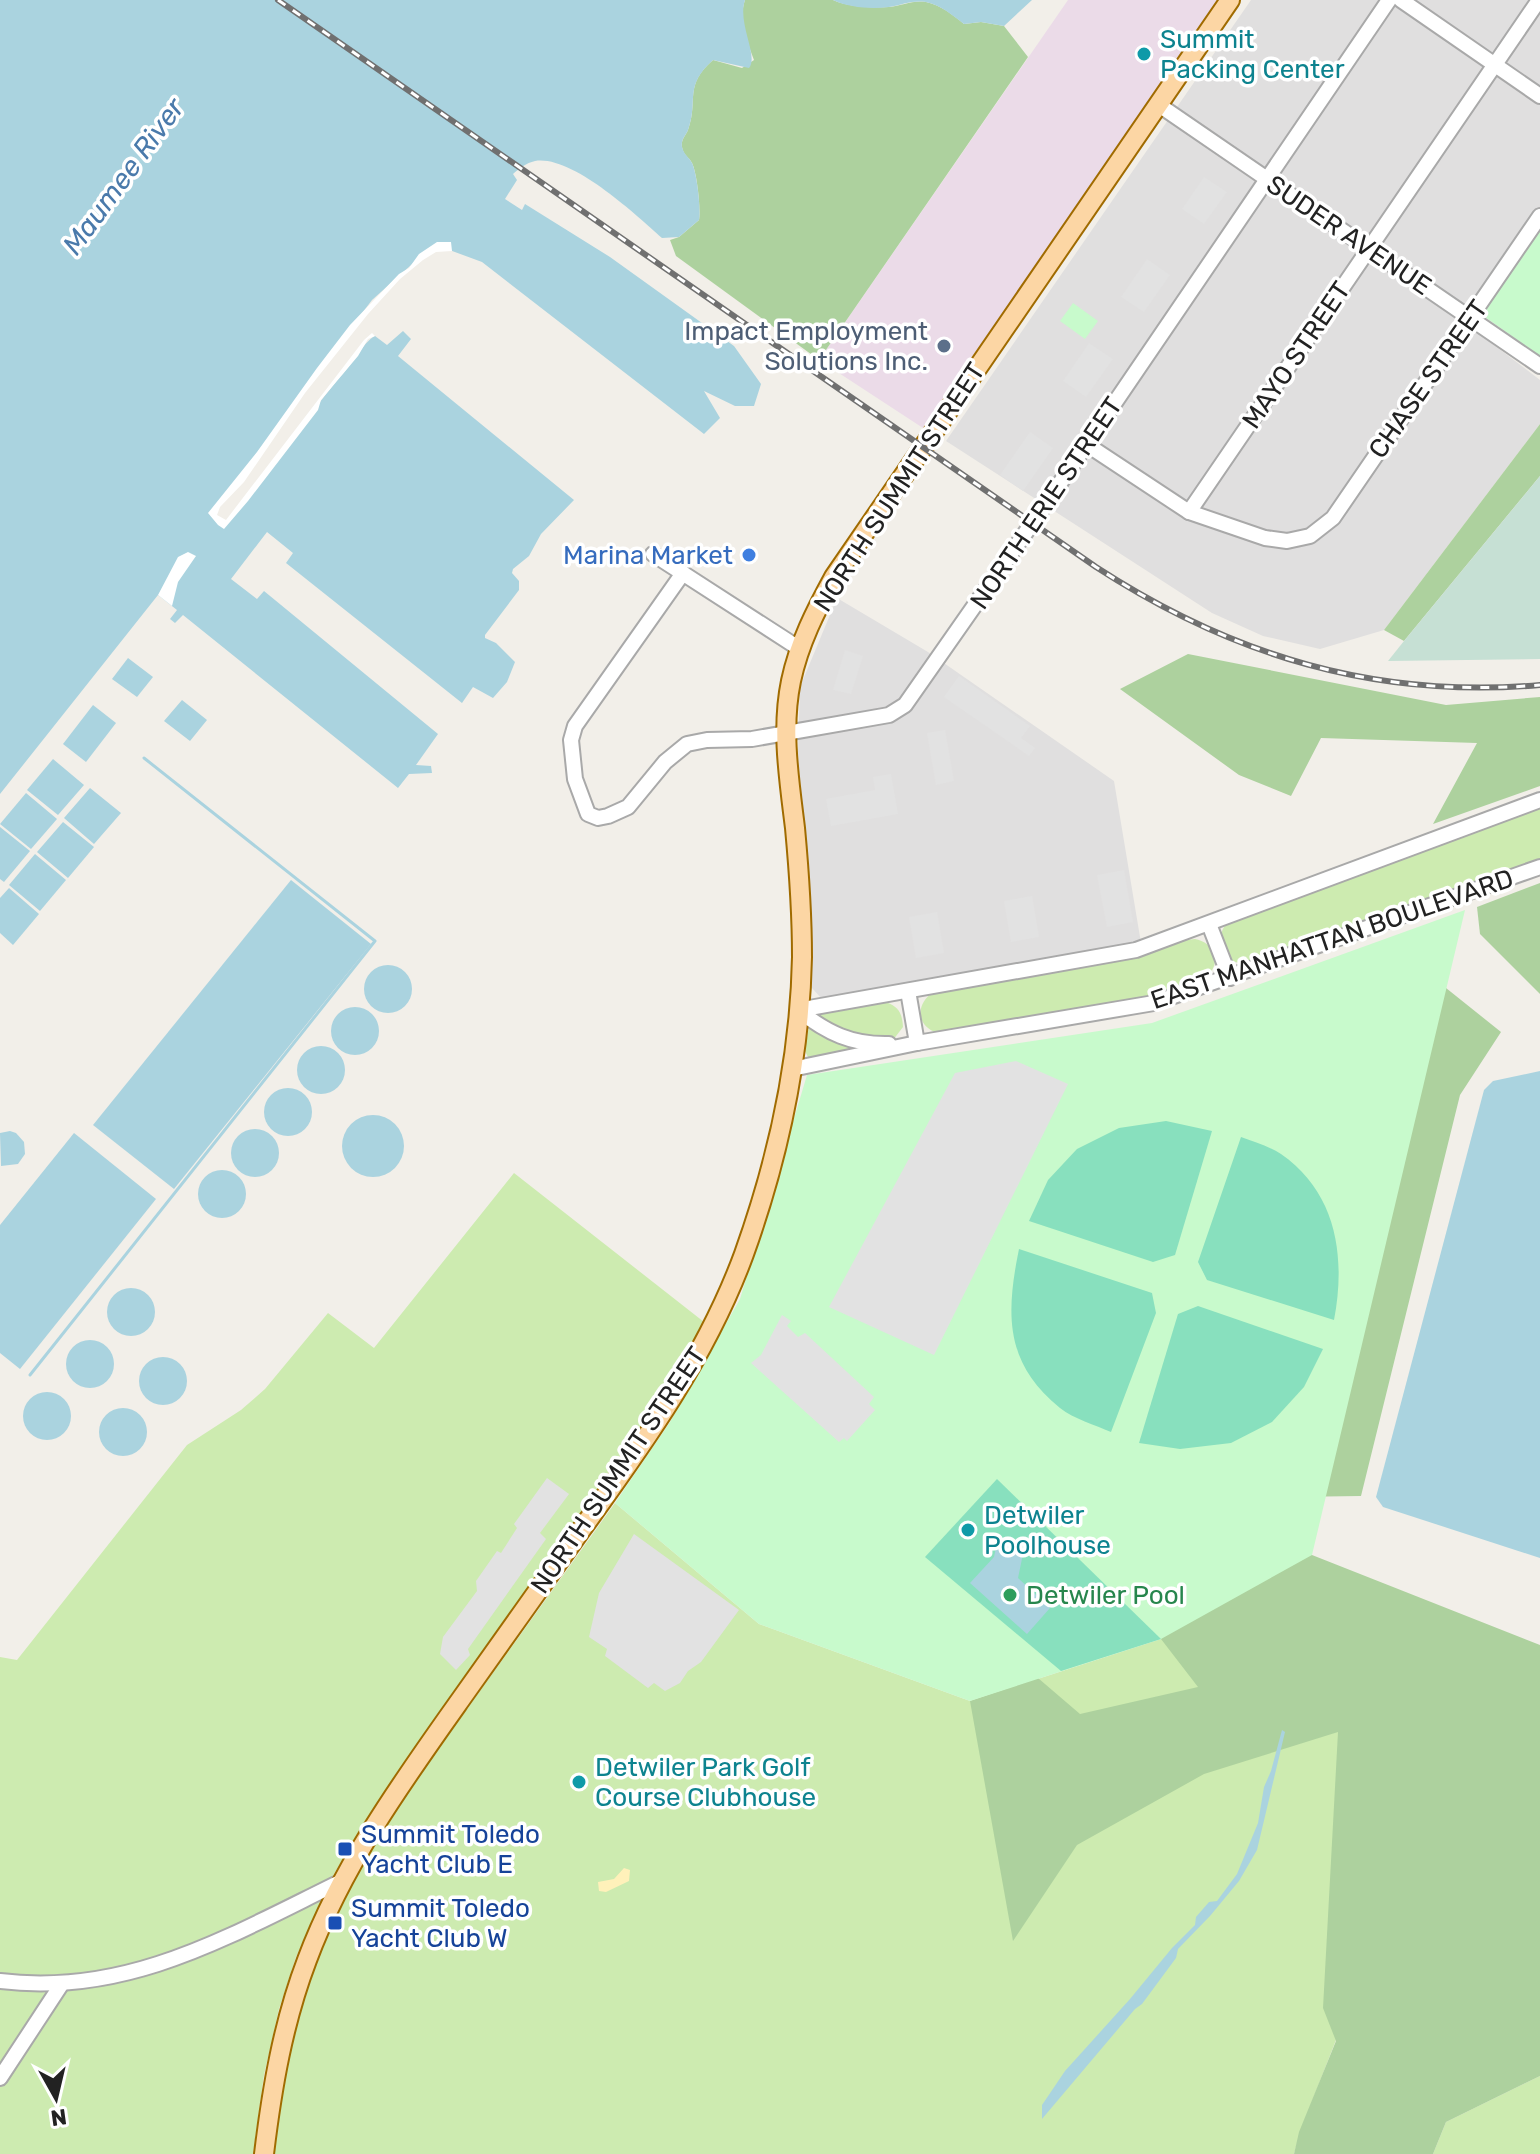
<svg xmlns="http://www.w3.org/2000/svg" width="1540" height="2154" font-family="Rubik,sans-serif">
	<rect width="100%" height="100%" fill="#f2efe9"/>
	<!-- residential -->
	<g fill="#e0dfdf">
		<path d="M1251 0H1540V229L1473 329 1540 380V424L1384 630 1320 649 1263 636 1212 613 946 441Z"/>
		<path d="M837 598 928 652 1114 781 1141 943 822 999 812 988 810 913 798 752 800 687Z"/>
	</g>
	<!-- industrial -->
	<path fill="#ebdbe8" d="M1068 0H1219L923 428 819 360Z"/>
	<!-- grass -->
	<g fill="#cdebb0">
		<path d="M1540 806V861L1244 965 1230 960C1224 947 1215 932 1229 922Z"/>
		<path d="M1195 939C1204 941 1211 945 1214 954 1223 984 1167 992 1147 997L938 1033C916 1027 915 1003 934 992L1142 956 1187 940Z"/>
		<path d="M886 1002C899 1007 902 1013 903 1027L893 1040 844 1035 815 1014Z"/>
		<path d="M809 1026 835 1041 867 1049 814 1059 808 1057 805 1051Z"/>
		<path d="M514 1173 704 1322 653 1412 382 1795 335 1872 296 1957 279 2009 264 2075 253 2154H0V1657L17 1660 187 1445 241 1410 265 1389 328 1313 374 1348Z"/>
		<path d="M615 1503 759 1624 970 1701 1161 1639 1354 1708 1336 2040 1300 2132 1294 2154H273C280 2105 285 2056 300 2008 324 1930 361 1862 406 1794Z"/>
		<path d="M1540 2076V2154H1433L1446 2122Z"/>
	</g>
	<!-- forest -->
	<g fill="#add19e">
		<path d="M745 0H833C848 7 872 8 889 7 902 6 912 0 926 2 941 5 953 15 964 24L981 22 1004 26 1028 57 819 360 676 256 670 240 679 237 699 220C701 209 697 173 692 163 689 157 683 155 682 147 681 139 685 137 688 130 699 100 683 86 713 60L742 68 754 60C747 41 738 20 745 0Z"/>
		<path d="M1540 424V476L1404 641 1384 630Z"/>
		<path d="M1188 654 1446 705 1540 697V786L1433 824 1477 743 1321 738 1291 796 1239 775 1120 689Z"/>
		<path d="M1540 883V994L1480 934 1477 907Z"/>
		<path d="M1406 956 1501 1032 1460 1095 1361 1496 1289 1497Z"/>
		<path d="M1093 1493 1312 1555 1540 1645V2076L1446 2122 1433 2154H1294L1299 2132 1336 2041 1323 2008 1338 1732 1204 1774 1077 1845 1013 1941 970 1701 1038 1678 1080 1714 1198 1687 1161 1639 1091 1572Z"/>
	</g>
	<!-- wetland -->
	<path fill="#c6e0d4" d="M1540 476V659L1388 661 1404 641Z"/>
	<!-- sand -->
	<path fill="#fff1ba" d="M624 1868 630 1870 629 1881 606 1892 599 1891 598 1882 614 1879Z"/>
	<!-- park -->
	<g fill="#c8facc">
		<path d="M1540 229V356L1482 315Z"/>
		<path d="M1073 303 1098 321 1085 339 1060 321Z"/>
		<path d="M1465 910 1312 1555 1161 1639 970 1701 759 1624 615 1503 670 1422 740 1299 807 1075 1152 1023Z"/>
	</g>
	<!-- pitch -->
	<g fill="#88e0be">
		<path d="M1166 1121 1212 1131 1175 1255 1153 1262 1029 1221 1048 1180 1077 1149 1119 1128Z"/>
		<path d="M1241 1137C1254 1142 1269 1146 1281 1154 1337 1193 1346 1257 1334 1320L1207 1280 1198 1262Z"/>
		<path d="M1019 1249 1152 1293 1156 1313 1111 1432C1095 1425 1074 1419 1060 1408 1004 1363 1006 1313 1019 1249Z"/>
		<path d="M1198 1306 1323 1349 1304 1387 1272 1422 1231 1443 1180 1449 1139 1443 1178 1314Z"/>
		<path d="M997 1479 1161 1639 1061 1671 925 1557Z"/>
	</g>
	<!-- parking -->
	<g fill="#e2e2e2">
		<path d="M1204 177 1227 192 1204 224 1182 209Z"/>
		<path d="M1147 259 1170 275 1144 312 1121 297Z"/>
		<path d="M1089 343 1113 359 1086 397 1063 381Z"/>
		<path d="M1030 432 1053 448 1023 491 1000 475Z"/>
		<path d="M845 650 863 656 851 694 833 690Z"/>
		<path d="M959 676 1030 726 1021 738 1035 748 1029 756 944 697Z"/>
		<path d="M945 730 954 781 936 785 927 733Z"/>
		<path d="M891 774 898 814 831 826 826 799 875 790 873 777Z"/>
		<path d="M1124 870 1133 922 1107 927 1097 875Z"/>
		<path d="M1032 896 1039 937 1011 942 1004 901Z"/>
		<path d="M937 912 944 953 916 958 909 917Z"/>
		<path d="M1016 1061 1068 1084 934 1355 829 1307 955 1073Z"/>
		<path d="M782 1315 791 1321 787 1326 798 1337 805 1333 874 1397 869 1404 875 1410 847 1441 844 1438 839 1442 751 1363 761 1355Z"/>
		<path d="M547 1478 569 1494 540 1533 546 1539 468 1649 470 1655 456 1670 440 1654 443 1637 477 1591 476 1581 497 1551 501 1553 517 1528 514 1524Z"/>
		<path d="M634 1534 739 1610 701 1662 688 1671 680 1683 665 1691 654 1683 648 1688 605 1656 607 1649 589 1637 599 1593Z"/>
	</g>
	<!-- water -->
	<g fill="#aad3df">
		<path d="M0 0H745C737 23 759 56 749 68L713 60C683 87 699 100 688 130 685 137 681 139 682 147 684 155 689 157 692 163 697 174 701 209 699 220L679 237 662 238C635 214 572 155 535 161 526 163 520 168 513 174L517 180 505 199 522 210 525 204 610 257 734 346 761 384 754 406H735L704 391 720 418 704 434 482 262 444 248 429 249 372 300 212 513 223 525 338 379C351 367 363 342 375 336L387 345 403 331 411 339 398 356 574 500 541 534 529 556 513 569 512 573 519 581V590L485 635V638L496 643 515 662 507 682 493 698 473 687 462 703 286 563 293 553 267 532 231 579 257 599 264 591 438 734 416 765 431 766 432 773 409 774 398 788 183 615 175 623 170 619 177 610 158 595 0 794Z"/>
		<path d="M833 0H1032L1004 26 981 22 964 24C952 15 941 5 926 2 912 0 902 5 889 7 871 9 850 8 833 0Z"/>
		<path d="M128 658 153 677 137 697 112 679Z"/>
		<path d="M182 700 207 720 190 741 164 721Z"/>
		<path d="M93 705 116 723 86 762 63 744Z"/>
		<path d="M53 759 84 785 58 815 27 790Z"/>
		<path d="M90 788 121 813 94 844 64 818Z"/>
		<path d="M26 793 57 819 31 849 0 824Z"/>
		<path d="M63 822 94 847 68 878 37 852Z"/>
		<path d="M0 827 30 851 4 882 0 879Z"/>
		<path d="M35 854 66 880 40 911 9 885Z"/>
		<path d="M291 880 371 944 174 1189 93 1125Z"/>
		<path d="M9 888 39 914 13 945 0 933V898Z"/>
		<circle cx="388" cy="989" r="24"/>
		<circle cx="355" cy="1031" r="24"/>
		<circle cx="321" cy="1070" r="24"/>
		<path d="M1540 1071V1558L1383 1507 1376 1497 1484 1090 1493 1081Z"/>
		<circle cx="288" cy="1112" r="24"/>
		<circle cx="373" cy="1146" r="31"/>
		<circle cx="255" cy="1153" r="24"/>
		<path d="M10 1131 16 1133 24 1142 25 1154 18 1164 1 1166 0 1133Z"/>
		<path d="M74 1133 156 1199 20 1369 0 1353V1225Z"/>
		<circle cx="222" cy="1194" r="24"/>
		<circle cx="131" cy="1312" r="24"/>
		<circle cx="90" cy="1364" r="24"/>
		<circle cx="163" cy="1381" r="24"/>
		<circle cx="47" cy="1416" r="24"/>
		<circle cx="123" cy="1432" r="24"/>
		<path d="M997 1543 1024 1549 1018 1578 1050 1608 1027 1634 970 1583 994 1557Z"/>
		<path d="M1282 1730 1285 1732 1257 1850 1239 1881 1210 1916 1178 1949 1176 1958 1142 2004 1135 2009 1042 2119V2105L1065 2071 1130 1999 1172 1948 1195 1925 1196 1917 1209 1902 1217 1901 1237 1874 1258 1823 1264 1787 1271 1771Z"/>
	</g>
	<!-- pier -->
	<g fill="#fff">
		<path d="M437 242H451L452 251 436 252 423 260 400 279 368 314 305 393 244 482 220 507 217 515 226 520 364 340 372 333 375 336 368 339 358 356 321 400 318 410 248 501 224 529 218 525 208 513 257 452 317 368 350 325 399 274 409 268 419 254Z"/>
		<path d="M188 552 196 556 178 582 172 606 158 595 178 557Z"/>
	</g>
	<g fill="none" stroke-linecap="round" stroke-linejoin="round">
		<!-- stream -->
		<path stroke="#aad3df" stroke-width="3" d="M30 1375 375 941 144 758"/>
		<defs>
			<g id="minor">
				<path d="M1401 0 1540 96"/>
				<path d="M1159 105 1540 366"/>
				<path d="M1086 444 1189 512 1265 538 1287 541 1310 536 1333 518 1540 216"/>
				<path d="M1189 512 1539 0"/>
				<path d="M653 554 800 649"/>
				<path d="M683 573 575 726 571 740 575 779 588 814 598 818 608 816 628 807 665 762 687 744 707 740 752 739 889 715 905 705 1054 492 1389 0"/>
				<path d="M1209 924 1230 978"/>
				<path d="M908 991 917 1043"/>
				<path d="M798 1010 1136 950 1540 800"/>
				<path d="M798 1010C827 1033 852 1045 889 1044"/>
				<path d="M792 1069 917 1043 1154 1003 1540 867"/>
				<path d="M0 1981C128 1997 231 1935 342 1881"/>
				<path d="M0 2078 61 1985"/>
			</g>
			<path id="major" d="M264 2154C272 2088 283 2023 307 1960 343 1864 402 1782 461 1699 501 1643 541 1586 581 1530 644 1443 707 1355 744 1254 778 1159 800 1059 802 957 802 914 799 871 795 828 789 779 781 729 791 681 799 643 816 610 834 577L1230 0"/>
		</defs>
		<!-- minor casing -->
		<use href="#minor" stroke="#a9a9a9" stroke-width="18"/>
		<!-- major casing -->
		<use href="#major" stroke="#a06b00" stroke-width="22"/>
		<!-- minor -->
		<use href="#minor" stroke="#fff" stroke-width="14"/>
		<!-- major -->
		<use href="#major" stroke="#fcd6a4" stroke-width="18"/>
		<defs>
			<path id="rail" d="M278 0 1096 567C1233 656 1376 699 1540 685"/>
		</defs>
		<!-- rail casing -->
		<use href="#rail" stroke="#707070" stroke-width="6"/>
		<!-- rail -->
		<use href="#rail" stroke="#fff" stroke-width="3" stroke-dasharray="9" stroke-linecap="butt"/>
	</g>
	<!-- markers -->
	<g fill="#0f9aa8" stroke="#fff" stroke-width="3">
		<circle cx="1144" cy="54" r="8"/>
		<circle cx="968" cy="1530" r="8"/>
		<circle cx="579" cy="1782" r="8"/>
	</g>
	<circle fill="#5c6f8a" stroke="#fff" stroke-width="3" cx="944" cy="346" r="8"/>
	<circle fill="#3f7fe0" stroke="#fff" stroke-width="3" cx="749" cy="555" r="8"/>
	<circle fill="#2e9e5b" stroke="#fff" stroke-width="3" cx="1010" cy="1595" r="8"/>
	<g fill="#1a4fb4" stroke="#fff" stroke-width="3">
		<rect x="337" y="1841" width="16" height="16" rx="4"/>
		<rect x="327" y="1915" width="16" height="16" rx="4"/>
	</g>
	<g text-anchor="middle" stroke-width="7" stroke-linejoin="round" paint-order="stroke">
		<!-- culture labels -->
		<g font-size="26" fill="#0d838f" stroke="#fff" text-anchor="start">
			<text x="1160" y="48">Summit<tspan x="1160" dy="30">Packing Center</tspan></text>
			<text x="984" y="1524">Detwiler<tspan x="984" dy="30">Poolhouse</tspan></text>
			<text x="595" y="1776">Detwiler Park Golf<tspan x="595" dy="30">Course Clubhouse</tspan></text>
		</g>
		<!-- street labels -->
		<g font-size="26" fill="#222" stroke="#fff">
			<text transform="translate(1349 235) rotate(34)" y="9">SUDER AVENUE</text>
			<text transform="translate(1296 355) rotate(-56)" y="9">MAYO STREET</text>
			<text transform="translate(1428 379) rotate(-55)" y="9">CHASE STREET</text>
			<text transform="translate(899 487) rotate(-57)" y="9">NORTH SUMMIT STREET</text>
			<text transform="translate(1046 503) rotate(-56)" y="9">NORTH ERIE STREET</text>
			<text transform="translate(1332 939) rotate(-19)" y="9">EAST MANHATTAN BOULEVARD</text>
			<text transform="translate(618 1470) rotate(-56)" y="9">NORTH SUMMIT STREET</text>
		</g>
		<!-- service labels -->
		<g font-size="26" fill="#4e5e75" stroke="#fff" text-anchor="end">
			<text x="928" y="340">Impact Employment<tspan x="928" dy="30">Solutions Inc.</tspan></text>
		</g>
		<!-- shop labels -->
		<g font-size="26" fill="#366cbe" stroke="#fff" text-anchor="end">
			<text x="733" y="564">Marina Market</text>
		</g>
		<!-- leisure labels -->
		<g font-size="26" fill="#27864d" stroke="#fff" text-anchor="start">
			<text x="1026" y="1604">Detwiler Pool</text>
		</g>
		<!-- transit labels -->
		<g font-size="26" fill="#164399" stroke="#fff" text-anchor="start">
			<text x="361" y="1843">Summit Toledo<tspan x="361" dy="30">Yacht Club E</tspan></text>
			<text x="351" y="1917">Summit Toledo<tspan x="351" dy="30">Yacht Club W</tspan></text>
		</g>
		<!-- water labels -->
		<g font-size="28" font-style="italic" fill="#4a7aab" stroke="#fff">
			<text transform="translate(123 176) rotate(-54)" y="10">Maumee River</text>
		</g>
	</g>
	<!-- north arrow -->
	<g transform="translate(56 2098) rotate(172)" stroke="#ffffff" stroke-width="6" paint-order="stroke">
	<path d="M0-6L14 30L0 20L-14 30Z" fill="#222222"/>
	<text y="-12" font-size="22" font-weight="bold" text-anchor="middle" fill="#222222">N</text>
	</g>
</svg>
